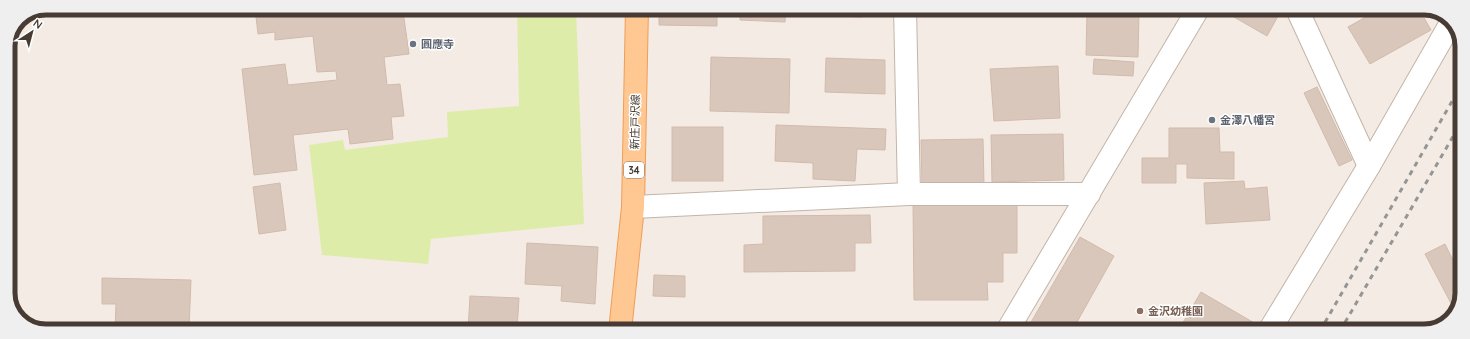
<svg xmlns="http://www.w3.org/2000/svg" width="1470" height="339" font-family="Quicksand,'Noto Sans JP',sans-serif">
	<rect width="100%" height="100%" fill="#f4ece4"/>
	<!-- green -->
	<path fill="#deeca9" d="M500 8H576L584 224 431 239 428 264 322 255 309 145 343 140 345 150 448 137 447 112 519 106 517 11 500 10Z"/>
	<!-- building -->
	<g fill="#dac7bc" stroke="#d2baab">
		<path d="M255 8H291L292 16 361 8H431L403 11 409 54 384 57 387 85 400 84 404 116 391 117 393 139 350 144 348 129 293 135 297 170 254 175 242 69 285 64 288 85 337 80 336 71 317 72 313 36 275 40V32L258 34Z"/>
		<path d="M659 8H717V26L659 25Z"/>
		<path d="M740 8H786L785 22 740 20Z"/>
		<path d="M811 8H863L862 17 810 15Z"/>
		<path d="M1220 9H1282L1267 36Z"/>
		<path d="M1380 9H1419L1431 30 1370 64 1348 27Z"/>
		<path d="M1087 11 1139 12 1138 57 1086 55Z"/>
		<path d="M711 57 790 59 789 113 710 111Z"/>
		<path d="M826 58 885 60V94L825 92Z"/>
		<path d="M1094 59 1134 62 1133 76 1093 74Z"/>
		<path d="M1058 66 1060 118 994 121 990 69Z"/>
		<path d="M1317 87 1352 160 1339 166 1304 93Z"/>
		<path d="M776 125 886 129 885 150 857 149 855 181 813 179V163L775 161Z"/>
		<rect x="672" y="127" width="51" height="54"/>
		<path d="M1169 128H1219L1220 152H1234V179L1187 178V164H1176V183H1142V158H1169Z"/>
		<path d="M1063 134 1064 180 992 182 991 135Z"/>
		<path d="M983 139 984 185 922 186 921 140Z"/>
		<path d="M1244 181 1245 189 1267 187 1270 220 1206 224 1204 183Z"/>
		<path d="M280 183 286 230 259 234 253 187Z"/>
		<path d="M1017 204V253H1003V282H987L988 300H914L913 205Z"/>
		<path d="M870 215 871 243H855V271L744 272V245L763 244V216Z"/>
		<path d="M1080 237 1114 256 1072 331H1026Z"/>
		<path d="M527 243 598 247 595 304 561 301 562 286 525 284Z"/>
		<path d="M1445 244 1461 276V301L1455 311 1425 254Z"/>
		<path d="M654 275 685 276V297L653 296Z"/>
		<path d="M102 278 191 280 189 330H115L116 304H102Z"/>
		<path d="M1201 292 1256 324 1253 331H1178Z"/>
		<path d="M470 296 519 298 517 330H468Z"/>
		<path d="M336 323 338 330H315Z"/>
		<path d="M647 327 673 328V331H647Z"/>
	</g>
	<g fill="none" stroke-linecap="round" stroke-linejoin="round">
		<defs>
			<g id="street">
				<path d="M905 8 909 194"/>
				<path d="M1297 9 1369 166"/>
				<path d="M633 207 909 194H1089"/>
				<path d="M1007 331 1198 9"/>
				<path d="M1269 331 1369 166 1452 21"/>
			</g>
			<path id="primary" d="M620 331 633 207 637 8"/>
		</defs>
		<!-- street casing -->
		<use href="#street" stroke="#c3b4a9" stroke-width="24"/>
		<!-- primary casing -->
		<use href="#primary" stroke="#ef9e58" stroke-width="24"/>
		<!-- street -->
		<use href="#street" stroke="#fff" stroke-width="22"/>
		<!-- primary -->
		<use href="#primary" stroke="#ffc792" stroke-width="22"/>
		<!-- rail -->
		<g stroke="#959595" stroke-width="3" stroke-dasharray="5 5" stroke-linecap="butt">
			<path d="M1320 331 1462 84"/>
			<path d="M1340 331 1462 121"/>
		</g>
	</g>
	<!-- markers -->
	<g fill="#6b7280" stroke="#fff" stroke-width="1.5">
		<circle cx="413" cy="44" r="4"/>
		<circle cx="1212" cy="120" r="4"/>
	</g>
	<circle fill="#8d6e63" stroke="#fff" stroke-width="1.5" cx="1140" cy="311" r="4"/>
	<g text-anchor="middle" stroke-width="3" stroke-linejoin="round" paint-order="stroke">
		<!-- shield labels -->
		<rect fill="#fff" stroke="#7e7671" stroke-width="1" x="624" y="162" width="20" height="16" rx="3"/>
		<g font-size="10" font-weight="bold" fill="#473b34">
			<text x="634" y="174">34</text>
		</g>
		<!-- worship labels -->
		<g font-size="11" font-weight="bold" fill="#5b616d" stroke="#fff" text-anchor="start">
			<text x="421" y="48">圓應寺</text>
			<text x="1220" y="124">金澤八幡宮</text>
		</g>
		<!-- street labels -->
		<g font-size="11" fill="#473b34" stroke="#fff">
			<text transform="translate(635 122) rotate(-89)" y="4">新庄戸沢線</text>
		</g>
		<!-- education labels -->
		<g font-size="11" font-weight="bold" fill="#785e54" stroke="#fff" text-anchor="start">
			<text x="1148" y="315">金沢幼稚園</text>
		</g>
	</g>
	<!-- crop -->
	<path d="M0 0H1470V339H0ZM46 15H1424A31 31 0 0 1 1455 46V293A31 31 0 0 1 1424 324H46A31 31 0 0 1 15 293V46A31 31 0 0 1 46 15Z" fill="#f0efef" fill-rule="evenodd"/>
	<path fill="none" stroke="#473b34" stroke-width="5" d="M46 15H1424A31 31 0 0 1 1455 46V293A31 31 0 0 1 1424 324H46A31 31 0 0 1 15 293V46A31 31 0 0 1 46 15Z"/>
	<!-- north arrow -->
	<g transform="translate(32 32) rotate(36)" stroke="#ffffff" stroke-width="3" paint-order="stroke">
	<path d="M0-3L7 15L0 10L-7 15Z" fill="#473b34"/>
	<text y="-6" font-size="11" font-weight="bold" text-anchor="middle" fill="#473b34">N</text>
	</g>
</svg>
